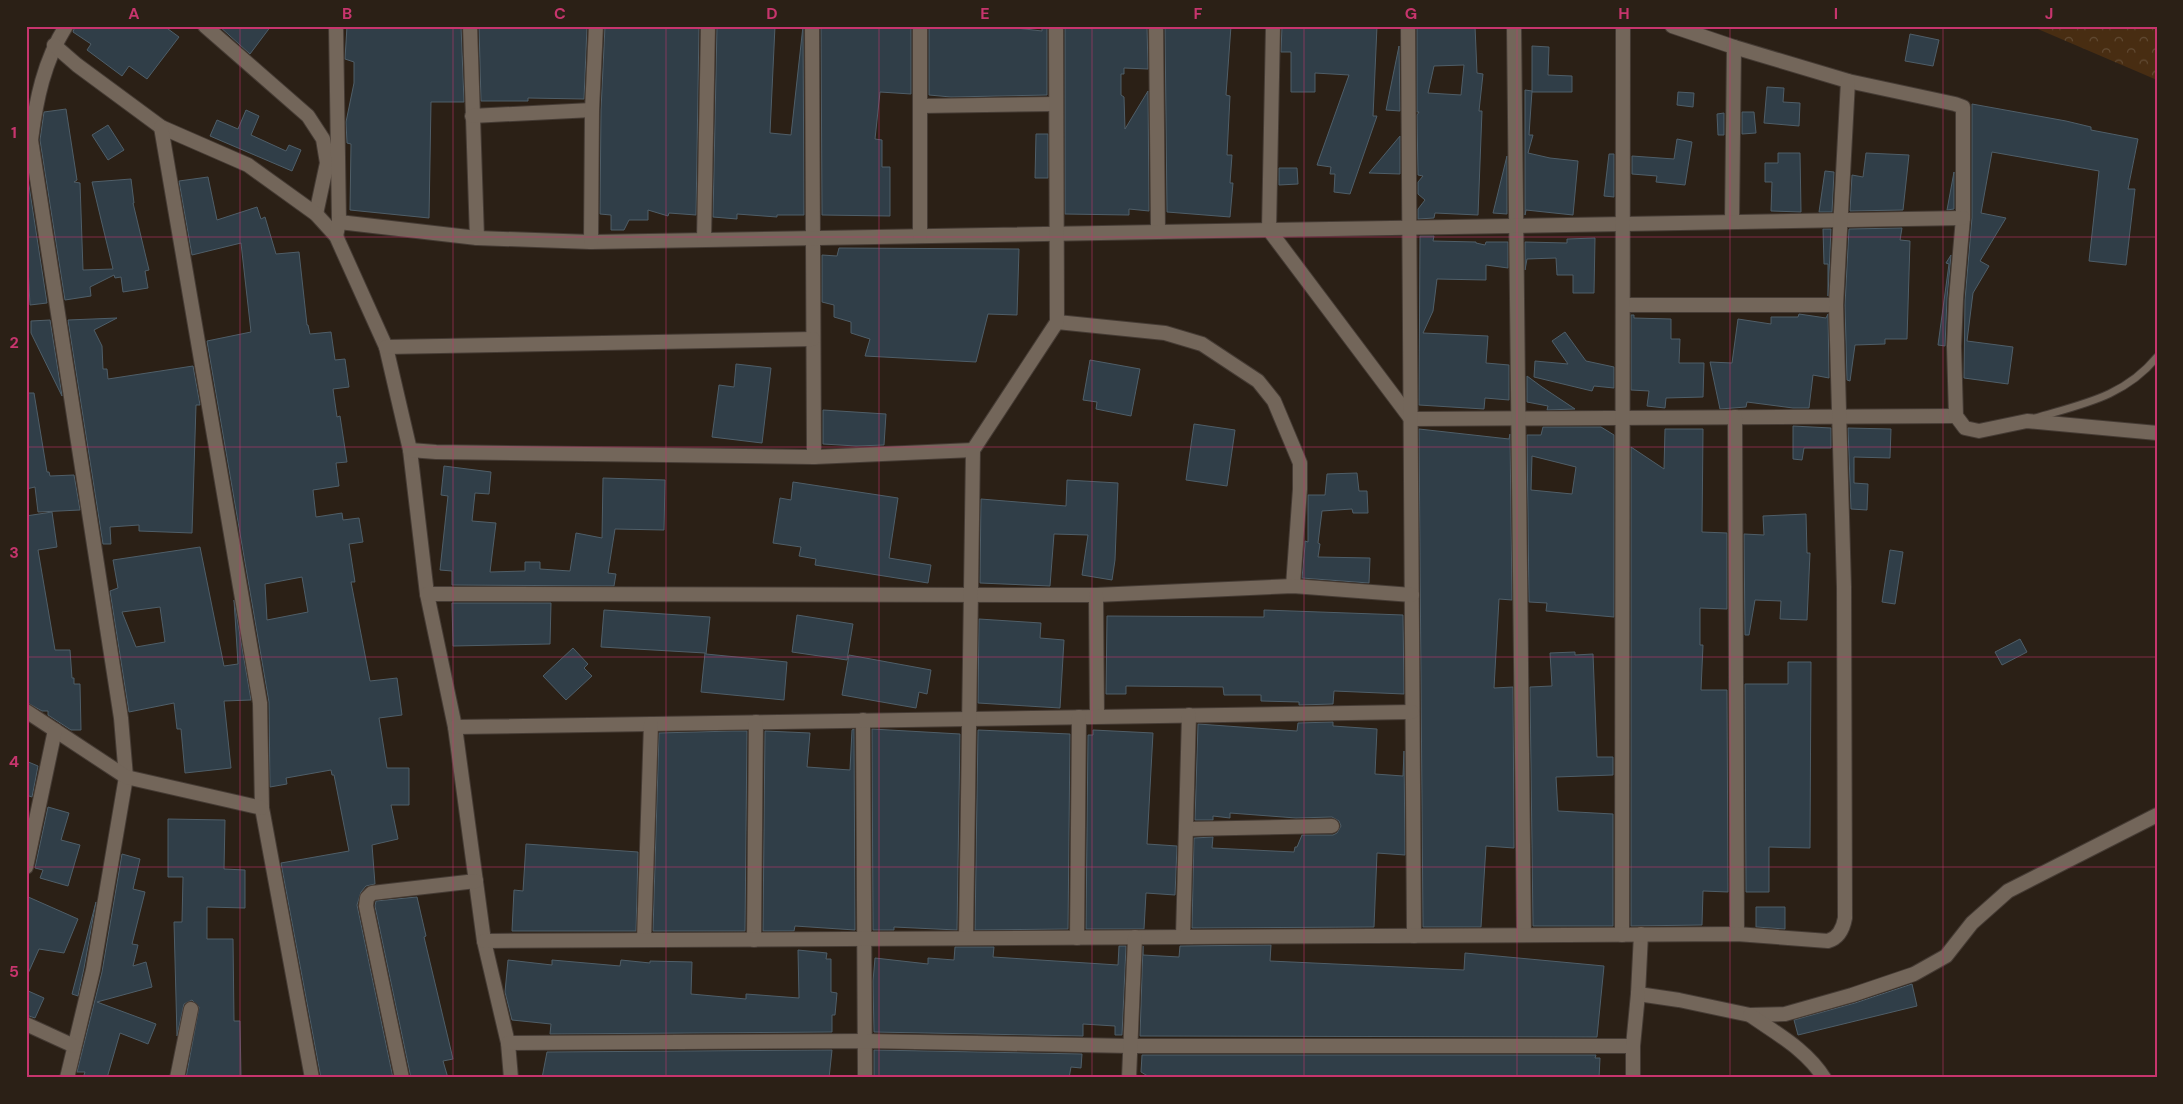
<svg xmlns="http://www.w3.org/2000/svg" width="2183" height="1104" font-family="'DM Sans',sans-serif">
	<defs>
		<pattern id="forest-crowns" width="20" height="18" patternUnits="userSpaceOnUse" patternTransform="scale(1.25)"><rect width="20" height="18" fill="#482d12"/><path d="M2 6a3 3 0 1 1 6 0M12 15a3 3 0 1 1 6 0" fill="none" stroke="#624b34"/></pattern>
	</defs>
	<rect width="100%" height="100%" fill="#2b2016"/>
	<!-- forest -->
	<path fill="url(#forest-crowns)" d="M2031 26H2157V80Z"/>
	<!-- building -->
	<g fill="#303e48" stroke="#4f5e68" fill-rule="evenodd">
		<path d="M75 26H164L179 37 147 79 129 66 122 76 87 50 91 44 73 32Z"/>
		<path d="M219 26H271L250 54Z"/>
		<path d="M347 26H461L464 102H431L429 218 350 210 351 144 347 143 346 122 354 83V62L345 59Z"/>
		<path d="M479 26H587L584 99 528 98V101H481Z"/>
		<path d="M605 26H699L696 215 669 213 668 216 648 210V220H629L624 230H611V215L600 214 601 110Z"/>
		<path d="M717 26H775L770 133 791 135 803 26 804 215H777V217L737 214V219L713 217Z"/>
		<path d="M821 26H911V94L880 92 875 139 882 140V167H890V216L822 215Z"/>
		<path d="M929 26H999L1042 31V26H1047V95L951 97 929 95Z"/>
		<path d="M1065 26H1147L1148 69 1124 68V74H1121V95L1124 97 1125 129 1148 91 1149 211 1129 209V215L1065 214Z"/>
		<path d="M1165 26H1231L1226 95 1230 96 1227 155H1232L1230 183H1233L1230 217 1167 212Z"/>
		<path d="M1282 26H1377L1373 116H1377L1350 194 1334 192 1335 174H1330L1331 167 1317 165 1349 75 1315 73V92H1291V52H1281Z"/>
		<path d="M1417 26H1475L1477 73 1483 74 1479 111H1482L1478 215 1435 213 1434 218 1418 219V209L1425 200 1418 194V182L1423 176 1418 175 1417 115 1419 112H1417ZM1464 65 1461 95 1428 93 1434 66Z"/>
		<path d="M1910 34 1939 40 1933 66 1905 61Z"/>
		<path d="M1399 46 1400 111 1386 110Z"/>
		<path d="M1532 46 1549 47 1548 75 1572 76V92H1532Z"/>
		<path d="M1767 87 1784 88 1783 102 1800 103 1799 126 1764 123Z"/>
		<path d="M1525 90 1532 91 1529 135H1533L1528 153 1550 158 1578 161 1573 215 1526 210 1525 215Z"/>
		<path d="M1678 92 1694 93 1693 107 1677 105Z"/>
		<path d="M1972 104 2066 121 2091 127V130L2138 139 2128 189H2135L2126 265 2089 261 2099 171 1992 152 1981 213 2006 218 1980 261 1989 266 1973 293 1967 341 2013 347 2008 384 1964 378 1965 300 1972 218Z"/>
		<path d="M66 109 77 180 74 182 80 183 83 270 113 269 92 182 131 179 134 203H133L149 270 145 271 148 288 123 292 121 277 115 278 114 275 90 287 91 296 65 300 40 140 44 112Z"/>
		<path d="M246 110 259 116 251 135 286 151 289 145 301 150 292 171 210 136 217 120 238 129Z"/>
		<path d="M1742 112H1754L1756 133 1742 134Z"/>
		<path d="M1724 113V135H1718L1717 114Z"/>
		<path d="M108 125 124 150 108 160 92 135Z"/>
		<path d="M1036 134H1048V178H1035Z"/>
		<path d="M1400 136V174L1369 173Z"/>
		<path d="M1677 139 1692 142 1685 185 1656 182 1657 176 1632 174V156L1674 159Z"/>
		<path d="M1778 153H1800L1801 212 1771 211 1772 182H1765V163H1778Z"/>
		<path d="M1866 153 1909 155 1903 210 1850 211 1852 175 1863 177Z"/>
		<path d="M1609 154H1614V197L1604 196Z"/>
		<path d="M1507 156V214L1493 213Z"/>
		<path d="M26 166 47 303 30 305 26 228Z"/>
		<path d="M1279 168H1297L1298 184 1279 185Z"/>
		<path d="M1825 171 1834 172 1832 212H1819Z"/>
		<path d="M1954 172V209L1947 210Z"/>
		<path d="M208 177 217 220 257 207 261 219 265 217 276 254 299 252 307 325H308L310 334 331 332 335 360 345 359 349 387 333 389 337 417 340 416 347 462 336 463 339 486 313 490 316 517 342 513 343 520 359 518 363 542 349 544 355 582H351L370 681 397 678 402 715 379 718 387 768H409V805H391L398 839 372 845 375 884 366 886 361 892 357 905 393 1078H321L281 863 349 851 334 775H332L331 770 286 778 287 784 270 787 269 702 207 341 251 332 241 243 192 255 179 181ZM302 577 308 612 267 620 265 584Z"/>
		<path d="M1902 228 1900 240 1910 241 1907 339H1885V344L1855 345 1850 381 1847 380 1845 305 1849 229Z"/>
		<path d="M1823 229H1831L1828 296V264H1824Z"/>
		<path d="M1420 236H1434L1433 241 1476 242V243L1485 245 1486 242H1508V268L1486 265V280L1437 279 1433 311 1423 333 1488 336 1486 363 1509 365V400L1485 398 1484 409 1419 405Z"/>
		<path d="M1595 238 1594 293H1573V275H1557L1556 258 1527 259 1525 270V242L1567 243V239Z"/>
		<path d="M839 248 1019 249 1017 315 988 314 976 362 865 356 870 339 851 333V322L834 317V305L822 302V255L837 256Z"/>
		<path d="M1951 255 1947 298 1945 346 1938 345 1949 264 1946 263Z"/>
		<path d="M1799 314 1826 318 1828 314 1829 378 1813 375 1809 408H1793L1747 402 1746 407 1720 409 1710 362 1732 363 1738 319 1771 324V317H1798Z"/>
		<path d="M1631 315H1634V318L1671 319V339H1680L1679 363H1704L1703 397 1666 398 1665 408 1647 406 1649 391 1631 390Z"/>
		<path d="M117 318 94 330 102 346 103 369H107L108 379 193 366 200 405H196L192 533 139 531V525L110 527 111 544H103L68 320Z"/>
		<path d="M50 320 62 396 31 333V321Z"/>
		<path d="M1565 332 1586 361 1614 367V388L1594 386 1592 391 1534 377 1535 361 1568 364 1552 341Z"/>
		<path d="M1090 360 1140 369 1131 416 1096 409 1097 402 1083 400Z"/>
		<path d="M736 364 771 368 762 443 712 437 719 385 734 387Z"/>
		<path d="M1527 376 1542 387 1575 409 1547 410 1548 406 1527 402Z"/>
		<path d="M26 393H34L47 472H49L50 476 74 475 80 510 38 512 35 487 26 489Z"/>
		<path d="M823 410 886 414 884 445 856 446 823 444Z"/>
		<path d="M1194 424 1235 430 1227 486 1186 480Z"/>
		<path d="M1793 426 1831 428V448H1804L1802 460 1793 459Z"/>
		<path d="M1543 427H1601L1614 435V617L1546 611 1547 603 1529 602 1527 435H1541ZM1532 456 1576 467 1572 494 1531 490Z"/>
		<path d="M1848 428 1891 429 1890 458 1854 457V483L1868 484 1867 510 1851 509Z"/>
		<path d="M1419 429 1509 439 1510 434 1512 600 1499 599 1494 688 1513 687 1514 848 1486 846 1481 927H1423Z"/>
		<path d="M1665 429H1703L1702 532 1727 533V609L1700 608V645H1703L1701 690H1727L1728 892 1703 891 1702 925 1631 926V447L1664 469Z"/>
		<path d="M444 466 491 472 489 494 475 493 472 521 496 523 490 572 525 571V562H540V569L570 571 576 533 602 538 603 478 665 480 664 530 615 529 608 573 616 574 614 586 452 585V571L440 570 448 496 441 495Z"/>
		<path d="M1357 473 1359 491H1367L1368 513H1353L1352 509 1322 511 1318 543 1320 544 1318 557 1370 558 1369 583 1302 578 1305 546V541L1308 542V495H1325L1327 474Z"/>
		<path d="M1067 480 1118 483 1115 560 1112 580 1082 575 1088 535 1054 534 1050 586 980 583 981 499 1066 506Z"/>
		<path d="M793 482 898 498 889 558 931 565 928 583 815 565 816 559 799 556 801 547 773 543 780 498 791 500Z"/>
		<path d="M52 512 57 547 38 550 55 650H70L72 678H74V684H80L81 730H71L48 715V711H42L26 702V516Z"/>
		<path d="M1806 514 1807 553H1810L1807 620 1780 619 1781 601 1755 600 1749 635H1745L1744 534 1764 535 1763 516Z"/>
		<path d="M200 547 224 666 238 664 234 600 251 700 224 701 231 768 185 773 181 729H177L174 703 129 712 110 591 118 588 113 560ZM160 607 165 642 136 647 122 612Z"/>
		<path d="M1890 550 1903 552 1895 604 1882 602Z"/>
		<path d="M452 603H551L550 644 453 646Z"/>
		<path d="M604 610 710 617 706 654 787 662 784 700 701 692 705 653 601 647Z"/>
		<path d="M1264 610 1403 615 1404 694 1334 691 1333 704 1299 705V702L1261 701V695H1224L1223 687 1126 686V694H1106L1107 616 1264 617Z"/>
		<path d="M797 615 853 624 847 660 792 652Z"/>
		<path d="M979 619 1041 623 1040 638 1064 640 1060 708 978 703Z"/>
		<path d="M2020 639 2027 652 2002 665 1995 652Z"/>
		<path d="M573 648 588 664 584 668 592 676 566 700 543 676Z"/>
		<path d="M1575 652V655L1593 654 1597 757H1613V775L1556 777 1558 811 1613 814V926H1533L1530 687 1552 686 1550 653Z"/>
		<path d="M849 655 931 670 927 694 919 692 916 708 842 695Z"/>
		<path d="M1788 662H1811L1810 848 1769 847V892H1746L1745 684H1788Z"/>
		<path d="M1333 722V726L1377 729 1375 774 1403 776 1404 751 1405 855 1377 853 1374 927 1192 928 1194 838 1213 837 1212 848 1294 852 1295 847H1297L1302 835H1333L1337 833 1341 826 1339 821 1332 817 1296 818 1230 813V818L1213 816V820H1195L1198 724 1297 731 1298 723Z"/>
		<path d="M854 729 855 930 795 926 794 931H763L765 731 810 733 807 767 850 770 852 730Z"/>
		<path d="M872 729 960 734 957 930 894 927V930H873Z"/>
		<path d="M978 730 1070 734 1068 929 975 930Z"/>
		<path d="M1093 730 1153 733 1147 844 1177 846 1175 895 1146 893 1144 929H1086L1088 735H1093Z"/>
		<path d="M733 731H747L745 931H653L659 733Z"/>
		<path d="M26 761 38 766 32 797 26 795Z"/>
		<path d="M48 807 69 813 61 840 80 845 68 886 40 878 43 870 35 868Z"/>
		<path d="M168 819 225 820 224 869 245 870V908L207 907V939H233L234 1021H240L241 1078H186L199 1007 192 1000 184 1004 177 1036 174 922H182L183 877H168Z"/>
		<path d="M526 844 638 852 636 931H512L514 890 523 891Z"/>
		<path d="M122 854 140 859 133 889 145 892 132 944 138 945 133 966 146 962 152 987 97 1002 156 1024 148 1044 120 1033 107 1078H83L85 1072H77L102 972Z"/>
		<path d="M26 896 78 919 64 953 39 949 26 978Z"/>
		<path d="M417 897 426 936 424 937 453 1059 443 1061 448 1078H411L375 906 376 901Z"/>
		<path d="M96 902 84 968 78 996 72 994Z"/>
		<path d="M1756 907H1785V929L1756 927Z"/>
		<path d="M1271 945 1270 961 1464 970 1465 953 1604 966 1597 1037 1140 1036 1143 946V955L1179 957 1180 946Z"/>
		<path d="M1119 946H1126L1122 1035H1115V1026L1083 1024V1036L874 1032 873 981 875 958 928 964V958L954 960 955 947H994L993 957 1118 965Z"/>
		<path d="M798 950 827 953 826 959H831V992L837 993 835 1015H832V1032L550 1034 551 1024 512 1020 505 992 508 960 552 965V960L620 966 621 960 650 963V961L692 962 691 994 746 999V994L799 998Z"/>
		<path d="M1912 984 1917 1006 1798 1035 1794 1020 1855 1003Z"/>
		<path d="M26 990 44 998 35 1018 26 1015Z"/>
		<path d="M832 1050 829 1078H542L547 1052Z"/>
		<path d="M874 1050 1082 1054 1081 1068 1071 1067 1069 1078H874Z"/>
		<path d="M1142 1055H1596L1595 1058H1600L1599 1078H1151L1141 1072Z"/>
	</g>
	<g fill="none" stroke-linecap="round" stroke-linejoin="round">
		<defs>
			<path id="lane" d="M2035 418C2082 404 2124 397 2157 357"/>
			<g id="street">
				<path d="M66 26C44 61 36 100 31 140L121 718 126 777 93 970 67 1078"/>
				<path d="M205 26 308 116 323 139 327 163 316 214"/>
				<path d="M336 26 339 222"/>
				<path d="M470 26 477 238"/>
				<path d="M812 26 814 457"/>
				<path d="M1156 26 1158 232"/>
				<path d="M1273 26 1269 230 1411 419 1956 416"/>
				<path d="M1408 26 1414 936"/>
				<path d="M1514 26 1524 935"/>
				<path d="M1672 26 1734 47 1848 81 1955 104 1963 107V218L1956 299 1954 346 1956 416 1965 428 1979 431 2027 421 2157 433"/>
				<path d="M54 45 77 65 161 127 248 165 316 214 336 236 386 347 410 450 427 594 455 727 484 941 508 1043 511 1078"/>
				<path d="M920 106 1056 104"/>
				<path d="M472 116 592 110"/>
				<path d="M161 127 260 703 262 808 312 1078"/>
				<path d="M1732 222 1734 47"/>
				<path d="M336 236 339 222 477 238 591 242 1963 218"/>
				<path d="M920 236V26"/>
				<path d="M704 240 708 26"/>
				<path d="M591 242 592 110 596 26"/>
				<path d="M1623 305H1836"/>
				<path d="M1057 322 1165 333 1202 344 1258 381 1274 401 1300 463V489L1293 586"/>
				<path d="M386 347 813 339"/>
				<path d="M1735 417 1737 934"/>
				<path d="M410 450 436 452 814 457 973 450"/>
				<path d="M427 594 1096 595 1293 586 1412 595"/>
				<path d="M1096 595 1097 716"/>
				<path d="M26 711 126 777 262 808"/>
				<path d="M863 720 865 1078"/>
				<path d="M455 727 1412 712"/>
				<path d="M1186 829 1332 826"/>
				<path d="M26 867 55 730"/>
				<path d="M1641 934 1638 994 1679 1000 1750 1015 1785 1014 1852 995 1914 974 1946 956 1972 923 2008 891 2157 815"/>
				<path d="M1622 935 1623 26"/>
				<path d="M1183 937 1189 715"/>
				<path d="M966 938 973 450 1057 322 1056 26"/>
				<path d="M1077 938 1079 717"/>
				<path d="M644 940 651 724"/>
				<path d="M754 940 756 722"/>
				<path d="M484 941 1737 934 1828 941C1839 938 1843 929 1845 918L1844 587 1836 305 1848 81"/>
				<path d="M1750 1015C1777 1034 1807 1050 1824 1078"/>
				<path d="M26 1024 74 1046"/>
				<path d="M508 1043 865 1041 1131 1046H1633"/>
				<path d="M177 1078 191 1009"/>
				<path d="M402 1078 366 906 367 898 372 893 476 881"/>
				<path d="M1129 1078 1135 937"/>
				<path d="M1633 1078V1046L1638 994"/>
			</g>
		</defs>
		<!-- lane casing -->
		<use href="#lane" stroke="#453b34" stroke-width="9"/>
		<!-- street casing -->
		<use href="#street" stroke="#453b34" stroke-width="16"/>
		<!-- lane -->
		<use href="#lane" stroke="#73665a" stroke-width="7"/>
		<!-- street -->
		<use href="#street" stroke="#73665a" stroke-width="14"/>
	</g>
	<!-- grid -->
	<path fill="none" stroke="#c7356d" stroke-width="1" stroke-opacity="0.55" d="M240 26V1078M453 26V1078M666 26V1078M879 26V1078M1092 26V1078M1304 26V1078M1517 26V1078M1730 26V1078M1943 26V1078M26 237H2157M26 447H2157M26 657H2157M26 867H2157"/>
	<!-- border -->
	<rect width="2183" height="1104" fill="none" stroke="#2b2016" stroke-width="55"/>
	<rect x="28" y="28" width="2128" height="1048" fill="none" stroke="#c7356d" stroke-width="2"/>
	<g font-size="16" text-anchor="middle" font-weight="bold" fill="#c7356d">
		<text x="134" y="19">A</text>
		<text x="347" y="19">B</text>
		<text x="560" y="19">C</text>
		<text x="772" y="19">D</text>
		<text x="985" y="19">E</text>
		<text x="1198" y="19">F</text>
		<text x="1411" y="19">G</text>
		<text x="1624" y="19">H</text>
		<text x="1836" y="19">I</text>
		<text x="2049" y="19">J</text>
		<text x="14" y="138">1</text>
		<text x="14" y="348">2</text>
		<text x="14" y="558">3</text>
		<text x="14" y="767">4</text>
		<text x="14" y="977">5</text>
	</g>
</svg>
